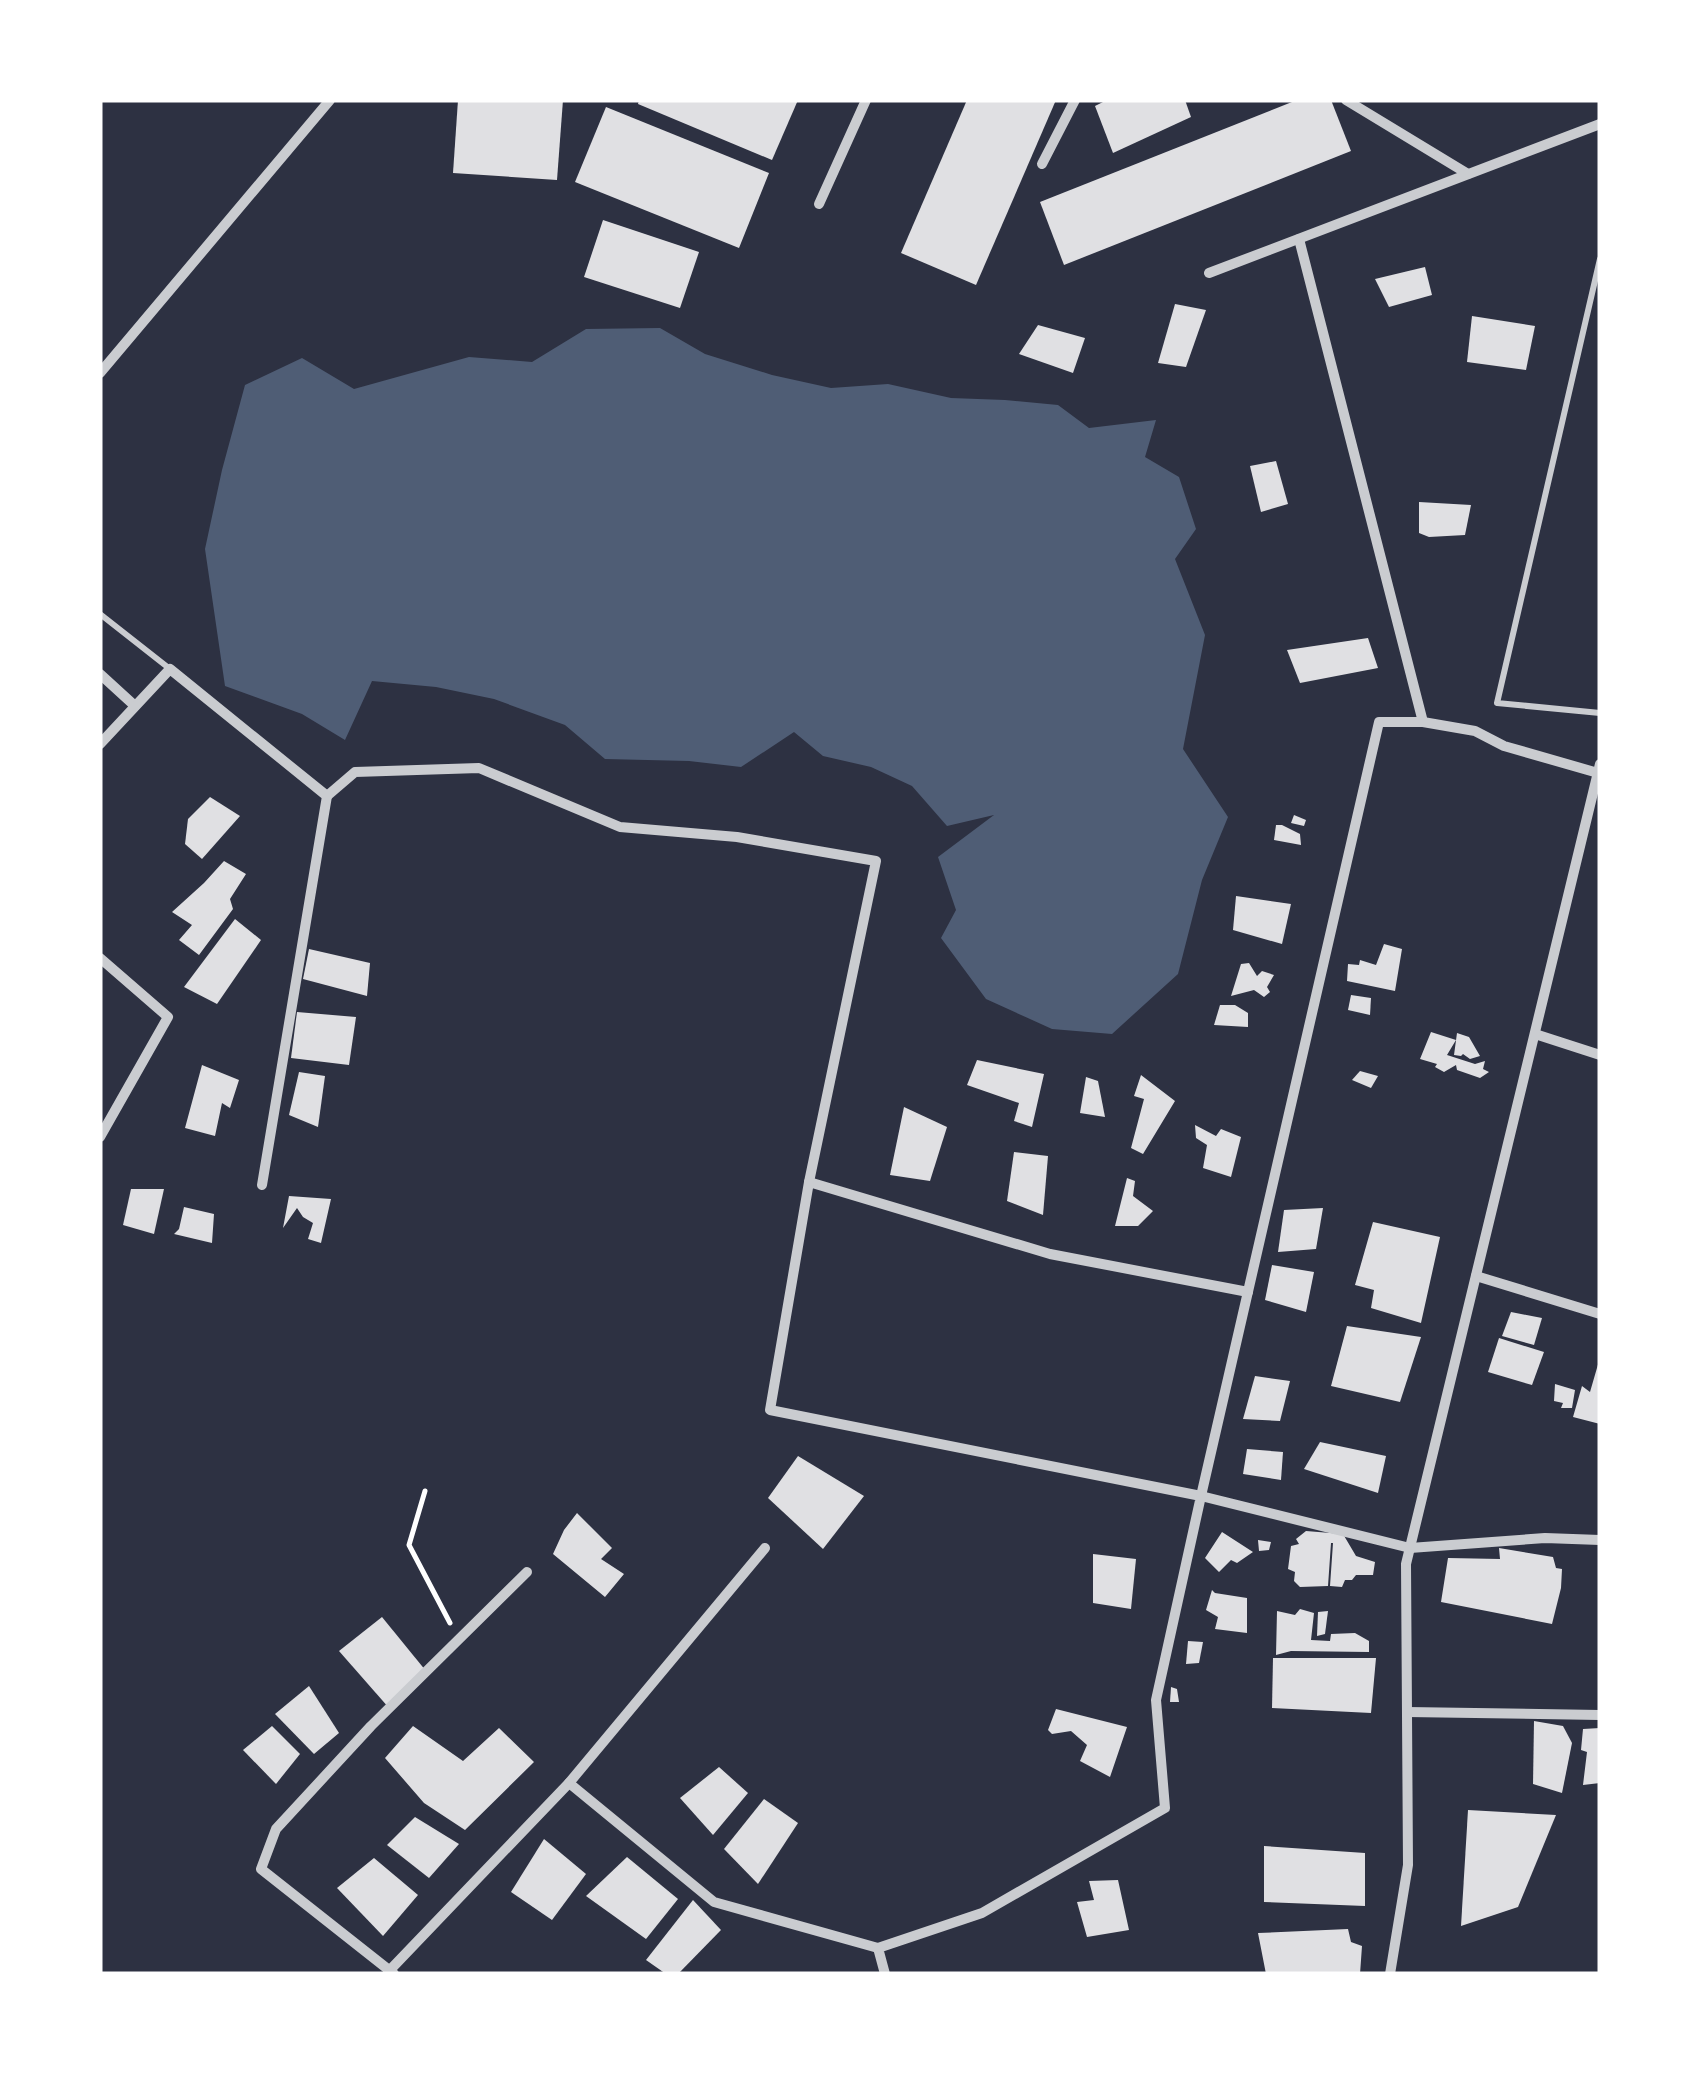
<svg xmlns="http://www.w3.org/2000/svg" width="1700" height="2074" font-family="'Source Serif 4',serif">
	<rect width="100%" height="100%" fill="#2d3142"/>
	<!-- water -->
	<path fill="#4f5d75" d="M660 328 705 354 772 375 831 388 888 384 951 398 1005 400 1058 405 1089 428 1156 420 1145 457 1179 477 1196 529 1175 559 1205 635 1183 749 1228 817 1202 880 1178 974 1112 1034 1052 1029 986 999 941 938 956 910 938 857 994 815 947 826 912 786 871 767 823 756 794 732 741 767 689 761 605 759 565 725 494 699 436 687 372 681 345 740 302 714 225 686 205 549 222 470 245 385 302 358 354 389 469 357 532 362 586 329Z"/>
	<!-- building -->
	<g fill="#e0e0e3">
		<path d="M458 100H563L557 180 453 173Z"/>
		<path d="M639 100H798L772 160 638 104Z"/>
		<path d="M967 100H1056L976 285 901 253Z"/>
		<path d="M1107 100H1185L1191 117 1113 153 1095 106Z"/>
		<path d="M1297 100H1331L1351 151 1064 265 1040 202Z"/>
		<path d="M606 107 769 173 739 248 575 182Z"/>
		<path d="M603 220 699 252 680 308 584 277Z"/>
		<path d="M1425 267 1432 295 1389 307 1375 279Z"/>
		<path d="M1175 304 1206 310 1186 367 1158 363Z"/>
		<path d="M1472 316 1535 326 1526 370 1467 362Z"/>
		<path d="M1038 325 1085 338 1073 373 1019 354Z"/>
		<path d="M1276 461 1288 504 1261 512 1250 466Z"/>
		<path d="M1419 502 1471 505 1465 535 1429 537 1419 533Z"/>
		<path d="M1368 638 1378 668 1300 683 1287 650Z"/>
		<path d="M210 797 240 816 202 859 185 844 188 819Z"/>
		<path d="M1294 815 1306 820 1304 826 1291 823Z"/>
		<path d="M1276 825H1282L1300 834 1301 845 1274 840Z"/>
		<path d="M224 861 246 874 230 899 233 909 199 955 179 940 192 925 172 912 204 883Z"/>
		<path d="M1236 896 1291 904 1282 944 1233 930Z"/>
		<path d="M235 919 261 940 217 1004 184 987Z"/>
		<path d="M1384 944 1402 949 1395 991 1347 981 1348 964 1359 965 1360 960 1376 965Z"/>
		<path d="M309 949 370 963 367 996 303 979Z"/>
		<path d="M1249 963 1257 976 1262 971 1274 975 1267 987 1270 992 1264 997 1254 990 1231 996 1241 964Z"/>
		<path d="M1351 995 1371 998 1370 1015 1348 1010Z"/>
		<path d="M1220 1005H1235L1248 1013V1027L1214 1025Z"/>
		<path d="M297 1012 356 1017 349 1065 291 1058Z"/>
		<path d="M1431 1032 1456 1040 1447 1055 1475 1064 1485 1061 1483 1069 1489 1072 1480 1078 1457 1070 1456 1065 1444 1072 1435 1067 1437 1064 1420 1059Z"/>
		<path d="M1457 1033 1469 1037 1480 1056 1470 1059 1463 1054 1461 1056 1454 1055Z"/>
		<path d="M977 1060 1044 1074 1032 1127 1014 1121 1019 1103 967 1085Z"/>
		<path d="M202 1065 239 1080 230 1108 222 1103 215 1136 185 1128Z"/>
		<path d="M1360 1071 1378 1076 1371 1088 1352 1080Z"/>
		<path d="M299 1072 325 1076 318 1127 289 1115Z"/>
		<path d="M1141 1075 1175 1101 1143 1154 1131 1148 1144 1099 1134 1096Z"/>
		<path d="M1086 1077 1098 1081 1105 1117 1080 1113Z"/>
		<path d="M904 1107 947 1127 930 1181 890 1175Z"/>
		<path d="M1195 1125 1216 1136 1221 1129 1241 1137 1231 1177 1203 1168 1207 1145 1196 1138Z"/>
		<path d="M1014 1152 1048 1156 1043 1215 1007 1201Z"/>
		<path d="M1127 1178 1135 1181 1133 1196 1153 1211 1138 1226H1115Z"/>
		<path d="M131 1189H164L154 1234 123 1225Z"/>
		<path d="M289 1196 331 1199 321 1243 308 1239 313 1223 303 1217 297 1208 283 1228Z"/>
		<path d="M184 1207 214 1214 212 1243 174 1234 179 1229Z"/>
		<path d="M1323 1208 1316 1249 1278 1252 1284 1210Z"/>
		<path d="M1373 1222 1440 1237 1421 1323 1371 1308 1374 1290 1355 1285Z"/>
		<path d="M1272 1265 1314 1272 1306 1312 1265 1300Z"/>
		<path d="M1511 1312 1542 1318 1534 1345 1502 1336Z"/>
		<path d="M1347 1326 1421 1337 1400 1402 1331 1386Z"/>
		<path d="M1499 1338 1544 1352 1532 1385 1488 1372Z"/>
		<path d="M1599 1361H1600V1424L1573 1417 1582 1386 1590 1392Z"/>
		<path d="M1255 1376 1290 1381 1280 1421 1243 1419Z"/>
		<path d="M1555 1384 1575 1390 1572 1408H1561L1563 1403 1554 1401Z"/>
		<path d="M1320 1442 1386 1456 1378 1493 1304 1469Z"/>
		<path d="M1247 1449 1283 1452 1281 1480 1243 1474Z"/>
		<path d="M798 1456 864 1496 823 1549 768 1498Z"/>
		<path d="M577 1513 612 1548 601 1559 624 1574 605 1597 553 1554 564 1530Z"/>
		<path d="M1306 1531 1343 1534 1356 1556 1375 1562 1373 1575H1356L1352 1580H1345L1342 1587 1330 1586 1333 1543H1331L1328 1586 1300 1587 1294 1581 1295 1572 1288 1569 1291 1546 1299 1544 1296 1539Z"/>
		<path d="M1222 1532 1253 1552 1237 1563 1231 1560 1219 1572 1205 1558Z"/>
		<path d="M1258 1540 1271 1542 1269 1550 1259 1551Z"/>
		<path d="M1499 1548 1553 1557 1556 1568 1562 1569 1561 1588 1552 1624 1441 1602 1448 1558 1500 1559Z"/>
		<path d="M1093 1554 1136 1559 1131 1609 1093 1603Z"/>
		<path d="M1212 1590 1215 1593 1247 1598V1633L1215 1629 1218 1617 1206 1610Z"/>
		<path d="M1300 1609 1314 1613 1311 1640 1330 1641 1331 1634 1355 1633 1369 1641V1652L1291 1651 1276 1655 1277 1611 1295 1615Z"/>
		<path d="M1328 1611 1325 1634 1317 1636 1318 1612Z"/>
		<path d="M382 1617 426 1671 389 1708 339 1651Z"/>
		<path d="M1188 1641 1203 1642 1199 1663 1186 1664Z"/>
		<path d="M1273 1658H1376L1371 1713 1272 1708Z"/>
		<path d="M309 1686 339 1733 314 1754 275 1714Z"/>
		<path d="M1171 1687 1177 1689 1179 1702H1170Z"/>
		<path d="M1056 1709 1127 1727 1110 1777 1080 1761 1087 1745 1071 1731 1052 1734 1048 1730Z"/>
		<path d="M1534 1721 1563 1726 1572 1743 1562 1793 1533 1784Z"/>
		<path d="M272 1726 300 1754 276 1784 243 1750Z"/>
		<path d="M413 1726 463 1761 499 1728 534 1762 465 1830 424 1803 385 1758Z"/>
		<path d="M1600 1728V1783L1583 1785 1587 1752 1581 1750 1583 1729Z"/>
		<path d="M719 1767 748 1793 713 1835 680 1798Z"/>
		<path d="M764 1799 798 1823 758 1884 724 1849Z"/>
		<path d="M1468 1810 1556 1815 1518 1907 1461 1926Z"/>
		<path d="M415 1817 459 1844 429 1878 387 1845Z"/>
		<path d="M544 1839 586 1874 552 1920 511 1892Z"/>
		<path d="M1264 1846 1365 1853V1906L1264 1902Z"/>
		<path d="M627 1857 678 1899 646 1939 586 1896Z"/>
		<path d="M374 1858 418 1895 383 1936 337 1888Z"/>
		<path d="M1118 1880 1129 1930 1087 1937 1077 1902 1094 1900 1089 1881Z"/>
		<path d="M693 1900 721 1930 678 1974H666L646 1960Z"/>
		<path d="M1348 1929 1351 1942 1362 1946 1360 1974H1266L1258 1933Z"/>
	</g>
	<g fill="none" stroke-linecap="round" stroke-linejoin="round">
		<!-- path -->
		<path stroke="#fff" stroke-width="5" d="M425 1491 409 1545 450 1623"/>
		<!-- service -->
		<g stroke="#caccd0" stroke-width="6">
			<path d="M1600 259 1497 703 1600 713"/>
			<path d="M100 614 170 669"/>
		</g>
		<!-- minor -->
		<g stroke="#caccd0" stroke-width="10">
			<path d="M1346 100 1468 174"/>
			<path d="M1042 164 1075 100"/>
			<path d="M819 204 866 100"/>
			<path d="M1299 239 1423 722H1379L1201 1496 1410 1548 1545 1538 1600 1540"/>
			<path d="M1209 273 1600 124"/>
			<path d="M100 373 330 100"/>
			<path d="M100 674 135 706"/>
			<path d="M1423 722 1475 731 1504 746 1598 773"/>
			<path d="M100 744 170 669 327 796 262 1185"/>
			<path d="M327 796 355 772 479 768 620 827 737 837 876 861 809 1182 770 1410 1201 1496 1156 1700 1165 1808 982 1913 878 1948 885 1974"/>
			<path d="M100 958 168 1017 100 1137"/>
			<path d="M1535 1034 1600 1055"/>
			<path d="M809 1182 1050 1254 1248 1292"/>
			<path d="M1476 1276 1600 1314"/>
			<path d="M1407 1712 1600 1715"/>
			<path d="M569 1783 714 1902 878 1948"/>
			<path d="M390 1970 569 1783 765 1548"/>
			<path d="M394 1974 261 1869 276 1829 371 1726 527 1572"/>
			<path d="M1390 1974 1408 1865 1406 1564 1600 764"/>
		</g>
	</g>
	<!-- border -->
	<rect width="1700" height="2074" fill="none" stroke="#ffffff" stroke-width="205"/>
</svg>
